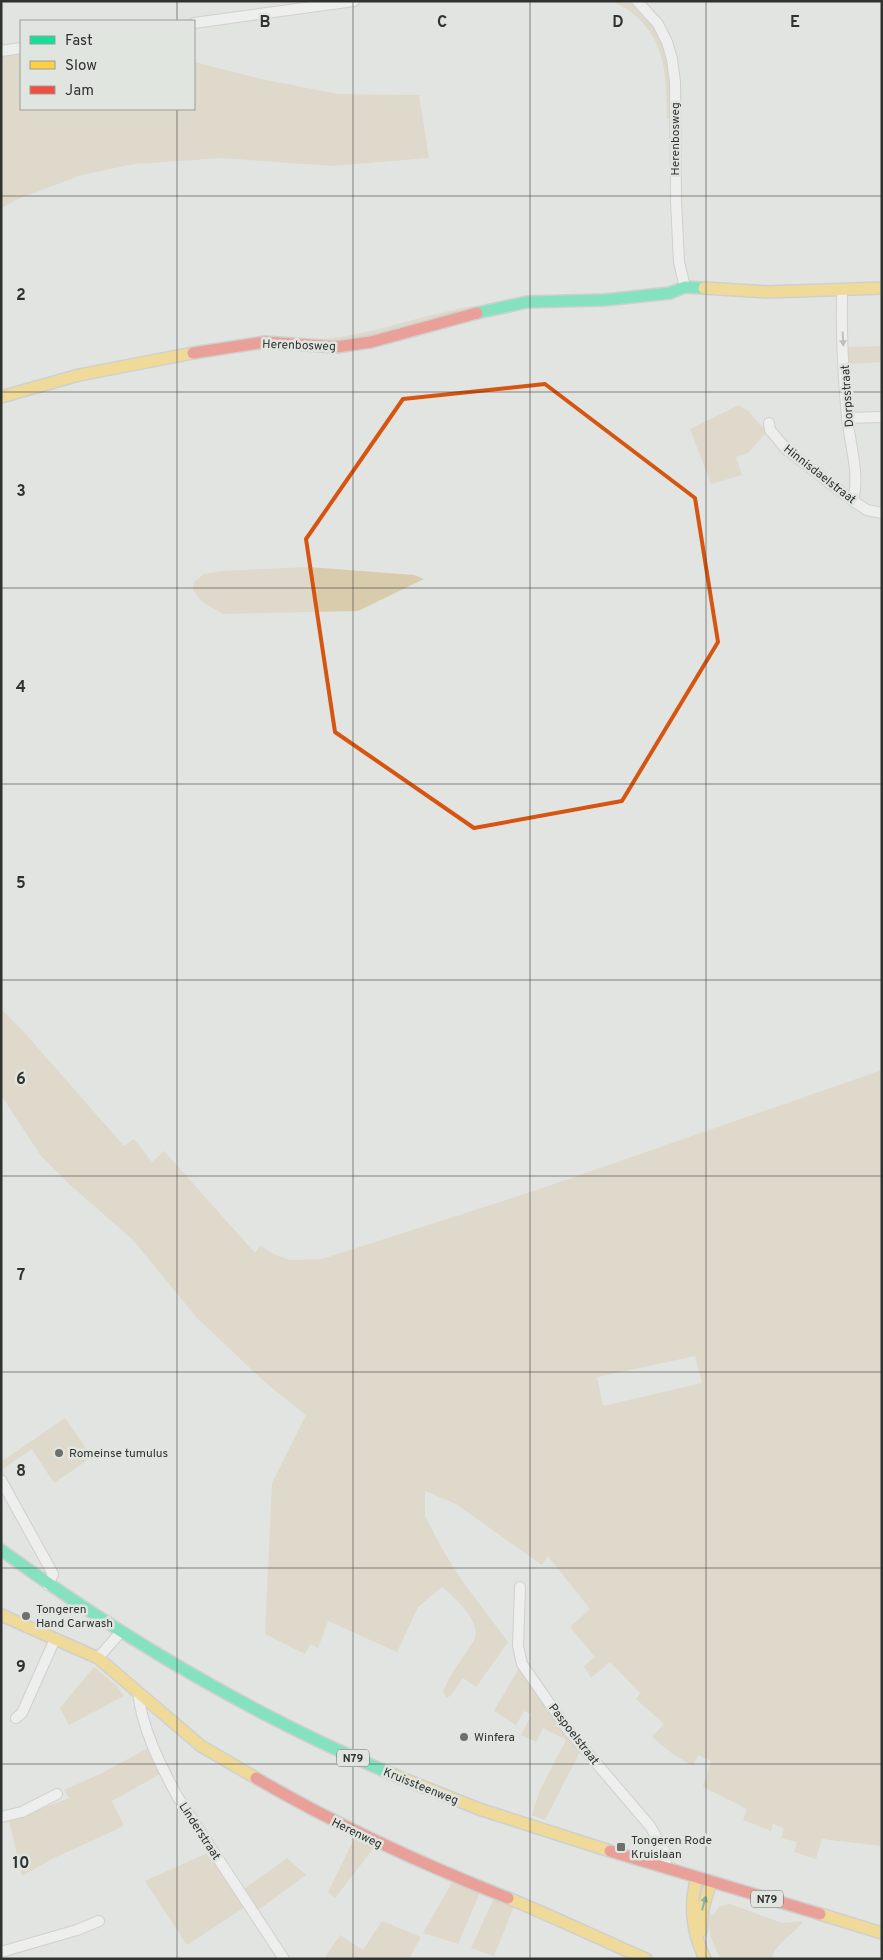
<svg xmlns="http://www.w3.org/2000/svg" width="883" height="1960" font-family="Overpass,sans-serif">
	<rect width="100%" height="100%" fill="#e2e4e1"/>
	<!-- green -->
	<g fill="#d9ccad" fill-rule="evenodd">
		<path d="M612 1H633C640 9 649 16 655 24 673 51 672 88 671 119H667C667 68 664 25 612 1Z"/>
		<path d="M21 52V109H194V62L266 80 338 94 419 95 429 158 331 166 223 158 134 164 82 175 18 199 1 208V55Z"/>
		<path d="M483 305 466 314 332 345 296 340C308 340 321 340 334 338 385 331 432 311 483 305Z"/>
		<path d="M882 346V362L847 364 845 347Z"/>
		<path d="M739 405 748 411 767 432 748 453 736 457 742 475 711 484 690 429Z"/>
		<path d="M309 567 414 575 424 579 358 611 223 614 202 602 193 590 194 582 204 574 220 571Z"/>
		<path d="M1 1009 23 1031 124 1146 134 1139 152 1162 164 1151 255 1253 260 1246 276 1255 290 1260 322 1259 534 1191 882 1070V1846L822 1839 816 1859 794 1852 797 1842 781 1838 784 1828 773 1824 771 1831 743 1820 747 1809 703 1787 711 1761 698 1755 693 1766 674 1755 652 1737 664 1724 636 1699 640 1693 610 1662 591 1678 584 1666 595 1657 570 1627 590 1609 548 1556 542 1565 456 1504 425 1491V1516L444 1552 463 1582 508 1642 476 1687 463 1678 451 1695 447 1698 443 1692C449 1676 460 1662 469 1648 471 1645 474 1641 475 1638 480 1619 454 1597 442 1587L418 1607 397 1652 328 1621 318 1648 310 1644 305 1654 265 1634 272 1483 306 1415 267 1384 197 1318 133 1240 68 1183 41 1156 1 1095ZM695 1356 702 1383 603 1406 597 1377Z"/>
		<path d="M65 1418 92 1457 54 1483 32 1449 1 1470V1462Z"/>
		<path d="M94 1667 116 1685 124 1696 69 1725 60 1708Z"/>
		<path d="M519 1668 581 1750 545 1820 532 1815 540 1790 566 1740C558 1735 551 1733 543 1728L536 1742 521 1735 532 1714 524 1711 516 1725 494 1711Z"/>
		<path d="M150 1747 160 1774 112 1801 124 1826 52 1859 22 1876 9 1821 69 1798 64 1790 100 1774Z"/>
		<path d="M356 1835 376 1845 335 1898 328 1892Z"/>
		<path d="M212 1851 245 1907 187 1945 145 1881Z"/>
		<path d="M287 1858 306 1875 257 1911 243 1890Z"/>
		<path d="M454 1879 481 1890 458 1944 423 1933Z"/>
		<path d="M495 1896 515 1904 494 1956 471 1948Z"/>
		<path d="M730 1904 782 1923 803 1921C795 1935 774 1943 772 1959H721C714 1945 705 1930 711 1914L713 1915 720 1906Z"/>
		<path d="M382 1921 421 1937 409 1959H324L340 1935 363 1950Z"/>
	</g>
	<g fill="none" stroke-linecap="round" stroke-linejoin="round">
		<defs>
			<g id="street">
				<path d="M637 1 658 24 667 42 672 59 675 82 676 201 679 262 685 287"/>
				<path d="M194 23 354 1"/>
				<path d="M1 51 21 48"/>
				<path d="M842 290C841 332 843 375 847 417 850 445 860 474 853 501"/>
				<path d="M847 418 882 417"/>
				<path d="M769 423 770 430 787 450 853 501 867 510 882 513"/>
				<path d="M1 1480 53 1574 48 1585"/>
				<path d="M520 1587 518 1646 522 1664 568 1730 650 1826 665 1852 666 1868"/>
				<path d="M98 1658 120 1633"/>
				<path d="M138 1692C142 1729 160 1764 177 1796L284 1959"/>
				<path d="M16 1718 22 1713 55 1639"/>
				<path d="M1 1817 22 1812 57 1794"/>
				<path d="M1 1952 77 1930 99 1921"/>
			</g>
			<g id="fast">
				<path d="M477 313 527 302 604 300 670 293 685 287 704 288"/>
				<path d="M1 1550C124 1639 254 1716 394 1775"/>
			</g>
			<g id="slow">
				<path d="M704 288 768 292 882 288"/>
				<path d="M1 397 79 375 193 353"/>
				<path d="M1 1615 98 1658 201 1746 256 1778"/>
				<path d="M394 1775 479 1809 610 1851"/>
				<path d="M697 1877C689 1906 692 1931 705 1959"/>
				<path d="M508 1898C554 1917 600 1939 646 1959"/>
				<path d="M820 1914 882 1933"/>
				<path d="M701 1931 703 1908 711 1881"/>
			</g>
			<g id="jam">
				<path d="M193 353 265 342 336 347 371 342 477 313"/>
				<path d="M256 1778C338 1826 420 1863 508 1898"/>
				<path d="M610 1851 820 1914"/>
			</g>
		</defs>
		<!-- street casing -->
		<use href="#street" stroke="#b8b9b7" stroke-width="12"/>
		<!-- fast casing -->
		<use href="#fast" stroke="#b8b9b7" stroke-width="14"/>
		<!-- slow casing -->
		<use href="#slow" stroke="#b8b9b7" stroke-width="14"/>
		<!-- jam casing -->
		<use href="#jam" stroke="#b8b9b7" stroke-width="14"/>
		<!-- street -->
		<use href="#street" stroke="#fbfbfa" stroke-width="10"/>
		<!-- fast -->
		<use href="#fast" stroke="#16e098" stroke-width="11"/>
		<!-- slow -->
		<use href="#slow" stroke="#ffcf43" stroke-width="11"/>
		<!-- jam -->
		<use href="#jam" stroke="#f24e42" stroke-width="11"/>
	</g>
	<!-- one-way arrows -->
	<defs><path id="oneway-solid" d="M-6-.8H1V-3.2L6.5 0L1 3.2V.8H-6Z" transform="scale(1.25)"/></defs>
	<use fill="#969695" href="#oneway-solid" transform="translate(843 339) rotate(87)"/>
	<use fill="#24805f" href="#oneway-solid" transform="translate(704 1903) rotate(-75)"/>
	<!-- marked area -->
	<path d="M0 0H883V1960H0ZM545 384 695 498 718 642 622 801 474 828 335 732 306 539 403 399Z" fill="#e2e4e1" fill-opacity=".55" fill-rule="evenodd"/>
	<path fill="none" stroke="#d65510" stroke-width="4" stroke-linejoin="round" d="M545 384 695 498 718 642 622 801 474 828 335 732 306 539 403 399Z"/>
	<!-- grid -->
	<path fill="none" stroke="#303230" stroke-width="1" stroke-opacity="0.55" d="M177 1V21M353 1V1959M530 1V1959M706 1V1959M177 109V1959M1 196H882M1 392H882M1 588H882M1 784H882M1 980H882M1 1176H882M1 1372H882M1 1568H882M1 1764H882"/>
	<!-- markers -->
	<g fill="#6e706e" stroke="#e1e5e0" stroke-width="2">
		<circle cx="59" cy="1453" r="5"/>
		<circle cx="26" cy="1616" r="5"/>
		<circle cx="464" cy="1737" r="5"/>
		<rect x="616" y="1842" width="10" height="10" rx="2.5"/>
	</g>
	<g text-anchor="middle" stroke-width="5" stroke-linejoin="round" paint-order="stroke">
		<!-- shield labels -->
		<g fill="#e1e5e0" stroke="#656865" stroke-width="1">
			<rect x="337" y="1749.5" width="32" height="17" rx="4"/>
			<rect x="751" y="1890.5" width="32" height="17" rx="4"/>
		</g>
		<g font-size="11" font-weight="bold" fill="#303230">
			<text x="353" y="1762">N79</text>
			<text x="767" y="1903">N79</text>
		</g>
		<!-- street labels -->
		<g font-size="12" fill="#303230" stroke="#e1e5e0">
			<text transform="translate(675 139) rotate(-90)" y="4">Herenbosweg</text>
			<text transform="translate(299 345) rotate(2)" y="4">Herenbosweg</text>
			<text transform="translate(847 396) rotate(-94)" y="4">Dorpsstraat</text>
			<text transform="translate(820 474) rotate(38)" y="4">Hinnisdaelstraat</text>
			<text transform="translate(574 1734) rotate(52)" y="4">Paspoelstraat</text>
			<text transform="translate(421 1786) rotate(22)" y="4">Kruissteenweg</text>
			<text transform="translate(200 1831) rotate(57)" y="4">Linderstraat</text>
			<text transform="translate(357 1833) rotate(26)" y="4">Herenweg</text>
		</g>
		<!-- poi labels -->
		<g font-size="12" fill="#303230" stroke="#e1e5e0" text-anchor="start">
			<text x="69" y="1457">Romeinse tumulus</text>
			<text x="36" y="1613">Tongeren<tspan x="36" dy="14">Hand Carwash</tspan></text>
			<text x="474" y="1741">Winfera</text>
			<text x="631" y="1844">Tongeren Rode<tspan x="631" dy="14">Kruislaan</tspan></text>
		</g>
	</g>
	<g font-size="16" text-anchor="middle" font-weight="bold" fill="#303230" stroke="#e1e5e0" stroke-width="5" stroke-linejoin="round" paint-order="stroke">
		<text x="265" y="27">B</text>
		<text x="442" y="27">C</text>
		<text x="618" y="27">D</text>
		<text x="795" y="27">E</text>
		<text x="21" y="300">2</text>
		<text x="21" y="496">3</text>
		<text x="21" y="692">4</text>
		<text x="21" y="888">5</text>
		<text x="21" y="1084">6</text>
		<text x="21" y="1280">7</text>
		<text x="21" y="1476">8</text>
		<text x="21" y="1672">9</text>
		<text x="21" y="1868">10</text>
	</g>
	<!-- border -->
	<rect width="883" height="1960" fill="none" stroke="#303230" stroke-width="5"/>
	<!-- legend -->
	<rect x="20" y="20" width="175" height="90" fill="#e1e5e0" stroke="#9a9d9a"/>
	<rect x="30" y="36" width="25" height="8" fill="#16e098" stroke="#9a9d9a"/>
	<text x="65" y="45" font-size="15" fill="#303230">Fast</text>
	<rect x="30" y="61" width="25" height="8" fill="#ffcf43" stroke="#9a9d9a"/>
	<text x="65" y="70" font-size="15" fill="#303230">Slow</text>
	<rect x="30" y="86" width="25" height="8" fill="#f24e42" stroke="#9a9d9a"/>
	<text x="65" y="95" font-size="15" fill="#303230">Jam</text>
</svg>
